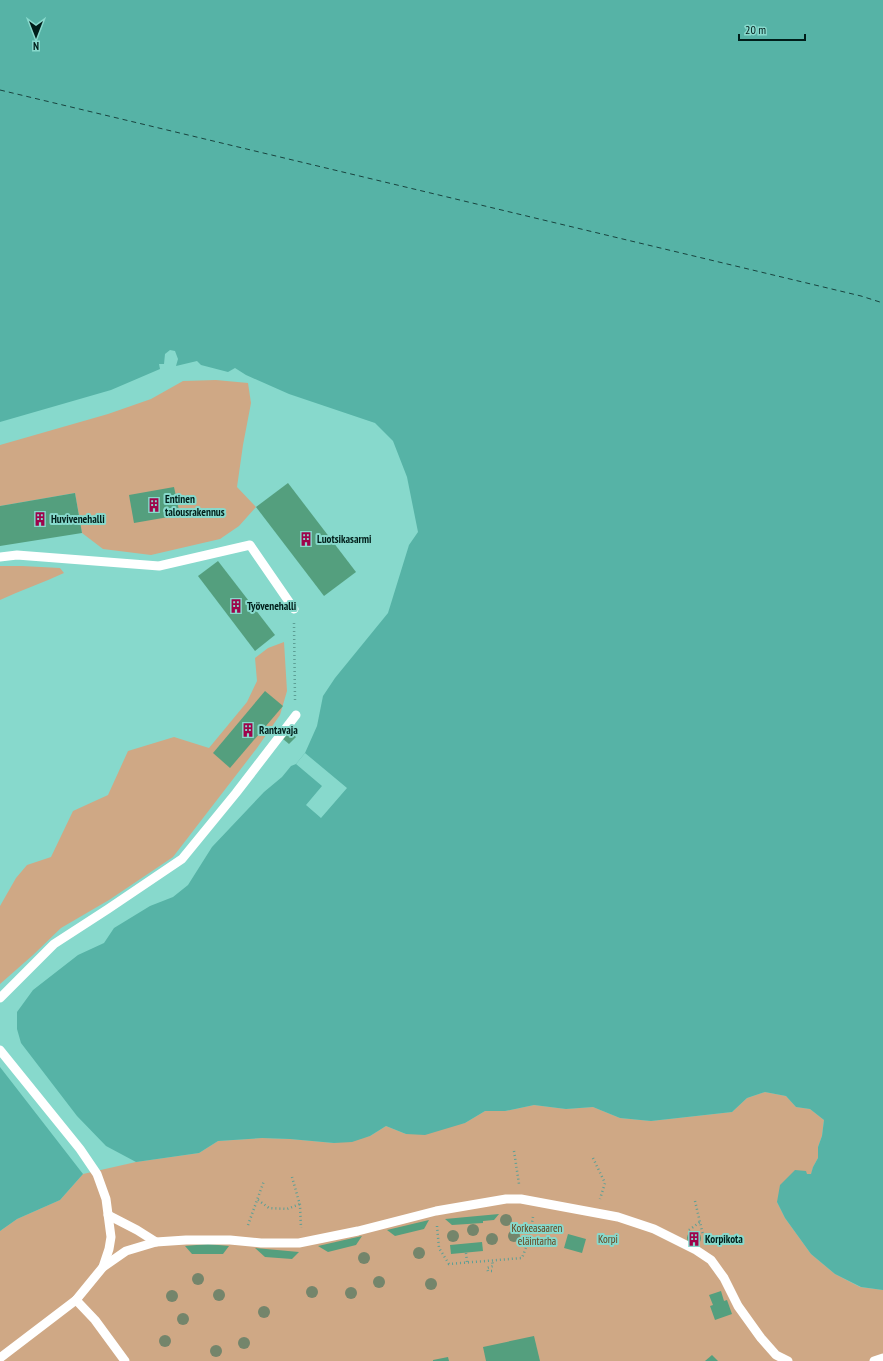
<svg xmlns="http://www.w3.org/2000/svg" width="883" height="1361" font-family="'PT Sans Narrow',sans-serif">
	<rect width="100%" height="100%" fill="#87d9cc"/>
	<!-- green -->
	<g fill="#cfa885">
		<path d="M216 380 248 383 251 403 243 445 237 487 256 507 239 526 220 539 151 555 103 549 82 533 75 493 0 506V445L108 414 151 399 183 381Z"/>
		<path d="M0 566H22L60 568 64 573C43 583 21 590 0 600Z"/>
		<path d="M284 642 287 691 280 715 257 748 173 857 109 900 61 928 33 955 0 984V906L16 878 27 865 51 857 73 811 108 795 128 751 174 737 209 748 247 702 257 681 255 658 268 648Z"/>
		<path d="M765 1092 786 1096 796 1107 810 1109 824 1120 822 1136 818 1147V1158L813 1167 811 1175 807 1174 777 1202 785 1218 811 1254 835 1274 860 1287 883 1290V1361H0V1231L17 1219 60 1200 83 1174 136 1162 199 1153 218 1141 262 1138 290 1139 334 1143 370 1136 386 1126 406 1134 465 1123 485 1111H505L534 1105 566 1109 593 1107 620 1118 651 1121 732 1112 747 1098Z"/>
	</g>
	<!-- water -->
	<g fill="#56b3a6">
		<path d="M0 0H883V1290L861 1287 835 1274 811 1254 785 1218 777 1202 780 1185 795 1170 806 1171 807 1174H811L813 1167 818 1158V1147L822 1136 824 1120 810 1109 796 1107 786 1096 765 1092 747 1098 732 1112 651 1121 620 1118 593 1107 566 1109 534 1105 505 1111H485L465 1123 425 1135 406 1134 386 1126 370 1136 352 1142 334 1143 290 1139 262 1138 218 1141 199 1153 136 1162 106 1146 77 1116 21 1043 17 1029V1012L33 990 78 955 104 943 114 928 150 906 173 897 188 885 212 847 264 792 282 777 291 766 296 764 305 753 317 726 323 696 335 678 388 613 409 545 418 532 407 477 393 441 375 423 289 394 246 375 235 368 228 372 201 365 197 361 176 366 178 359 175 351 170 350 165 354 164 364H159L160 369 111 390 0 422Z"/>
		<path d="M0 1067 83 1174 60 1200 17 1219 0 1231Z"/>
	</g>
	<!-- pier -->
	<path fill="#87d9cc" d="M305 753 347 788 321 818 306 805 322 786 296 764Z"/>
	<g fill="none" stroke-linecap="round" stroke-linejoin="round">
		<!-- ferry -->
		<path stroke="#19433e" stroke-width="1" stroke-dasharray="5 4" stroke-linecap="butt" d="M0 90 861 296 883 303"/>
	</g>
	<!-- building -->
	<g fill="#549f7e">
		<path d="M288 483 356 572 324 596 256 507Z"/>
		<path d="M174 487 180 515 134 523 129 495Z"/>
		<path d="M75 493 82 533 0 546V506Z"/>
		<path d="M218 561 275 635 255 651 198 576Z"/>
		<path d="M265 691 283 706 230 768 213 753Z"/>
		<path d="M290 732 296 737 289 744 283 739Z"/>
		<path d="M499 1214 494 1220 483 1221V1223L452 1225 445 1219Z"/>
		<path d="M429 1220 424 1229 395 1236 387 1230Z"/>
		<circle cx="694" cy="1238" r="7"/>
		<path d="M568 1234 586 1239 582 1253 564 1248Z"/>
		<path d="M362 1236 356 1245 328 1252 318 1246Z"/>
		<path d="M482 1242 483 1251 451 1254 450 1245Z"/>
		<path d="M208 1244 229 1246 223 1254H192L185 1246Z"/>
		<path d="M255 1248 299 1252 292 1259 265 1257Z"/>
		<path d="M721 1291 724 1301 727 1300 732 1314 715 1320 710 1306 713 1305 709 1295Z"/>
		<path d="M534 1336 540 1361H486L483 1347Z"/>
		<path d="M712 1355 718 1361H705Z"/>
		<path d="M448 1357 449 1361H433V1360Z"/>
	</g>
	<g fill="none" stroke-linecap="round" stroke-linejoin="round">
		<!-- path -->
		<g stroke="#5d9f95" stroke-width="2.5" stroke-dasharray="1 3" stroke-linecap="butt">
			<path d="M294 623 295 700"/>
			<path d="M514 1151 519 1184"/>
			<path d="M593 1158 605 1183 600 1199"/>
			<path d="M292 1177 300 1205 301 1228"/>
			<path d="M258 1200 269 1208 287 1209 300 1204"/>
			<path d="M695 1201 703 1235"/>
			<path d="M248 1225 264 1181"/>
			<path d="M437 1226 439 1248 449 1264 522 1258 529 1240 533 1217"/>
			<path d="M689 1230 700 1222"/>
			<path d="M466 1253 467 1262"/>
			<path d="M492 1271H488L487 1268 493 1266 492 1260"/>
		</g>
		<!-- lane -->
		<g stroke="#fff" stroke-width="9">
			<path d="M0 557 17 555 159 566 250 545 294 609"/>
			<path d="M0 998 54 944 108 909 182 859 236 793 296 715"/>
			<path d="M0 1050 80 1149 97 1174 106 1199 111 1237 109 1249 103 1267"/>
			<path d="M108 1215 137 1230 156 1242"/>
			<path d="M76 1300 95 1320 125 1361"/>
			<path d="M0 1358 76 1300 103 1267 126 1251 156 1242 186 1240H230L261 1243H299L358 1231 436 1211 506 1199H521L618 1217 654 1229 696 1250 711 1260 724 1278 738 1306 761 1338 776 1355 788 1361"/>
			<path d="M874 1361 883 1358"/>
		</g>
	</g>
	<!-- trees -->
	<g fill="#74856b">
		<circle cx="506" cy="1220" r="6"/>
		<circle cx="473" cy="1230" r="6"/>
		<circle cx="453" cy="1236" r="6"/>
		<circle cx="514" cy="1236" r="6"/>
		<circle cx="492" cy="1239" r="6"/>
		<circle cx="419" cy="1253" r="6"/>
		<circle cx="364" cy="1258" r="6"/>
		<circle cx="198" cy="1279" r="6"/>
		<circle cx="379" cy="1282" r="6"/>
		<circle cx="431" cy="1284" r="6"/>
		<circle cx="312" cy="1292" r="6"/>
		<circle cx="351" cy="1293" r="6"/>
		<circle cx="219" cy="1295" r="6"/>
		<circle cx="172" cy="1296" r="6"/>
		<circle cx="264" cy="1312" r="6"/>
		<circle cx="183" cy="1319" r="6"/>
		<circle cx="165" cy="1341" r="6"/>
		<circle cx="244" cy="1343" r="6"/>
		<circle cx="216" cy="1351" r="6"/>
	</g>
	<!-- icons -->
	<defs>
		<symbol id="building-bare" viewBox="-9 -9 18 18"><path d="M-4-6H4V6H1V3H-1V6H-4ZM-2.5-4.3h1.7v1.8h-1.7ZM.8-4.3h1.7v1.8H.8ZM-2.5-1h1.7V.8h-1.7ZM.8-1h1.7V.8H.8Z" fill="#9e034b" stroke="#87d9cc" stroke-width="2.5" paint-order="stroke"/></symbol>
	</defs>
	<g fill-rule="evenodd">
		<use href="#building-bare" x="144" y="495" width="20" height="20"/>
		<use href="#building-bare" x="30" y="509" width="20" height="20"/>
		<use href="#building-bare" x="296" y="529" width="20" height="20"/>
		<use href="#building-bare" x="226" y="596" width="20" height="20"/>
		<use href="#building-bare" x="238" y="720" width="20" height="20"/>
		<use href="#building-bare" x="684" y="1229" width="20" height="20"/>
	</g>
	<g text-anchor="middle" stroke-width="4" stroke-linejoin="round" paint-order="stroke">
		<!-- poi labels -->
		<g font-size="11" font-weight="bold" fill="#001e1a" stroke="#87d9cc" text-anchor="start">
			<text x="165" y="503">Entinen<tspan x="165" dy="13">talousrakennus</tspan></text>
			<text x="51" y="523">Huvivenehalli</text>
			<text x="317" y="543">Luotsikasarmi</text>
			<text x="247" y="610">Työvenehalli</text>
			<text x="259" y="734">Rantavaja</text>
			<text x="705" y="1243">Korpikota</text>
		</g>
		<!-- park labels -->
		<g font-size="11" fill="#65401b" stroke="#87d9cc">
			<text x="537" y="1232">Korkeasaaren<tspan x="537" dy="13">eläintarha</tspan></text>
			<text x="608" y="1243">Korpi</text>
		</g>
	</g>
	<!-- north arrow -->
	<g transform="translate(36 36) rotate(180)" stroke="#87d9cc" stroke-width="3" paint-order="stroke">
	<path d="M0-3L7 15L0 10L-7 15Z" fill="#001e1a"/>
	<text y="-6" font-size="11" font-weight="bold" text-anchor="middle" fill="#001e1a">N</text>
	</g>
	<!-- scale -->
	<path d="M739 34v6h66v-6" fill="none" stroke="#001e1a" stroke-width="2"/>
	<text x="745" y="34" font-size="12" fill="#001e1a" stroke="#87d9cc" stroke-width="3" paint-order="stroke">20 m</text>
</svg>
